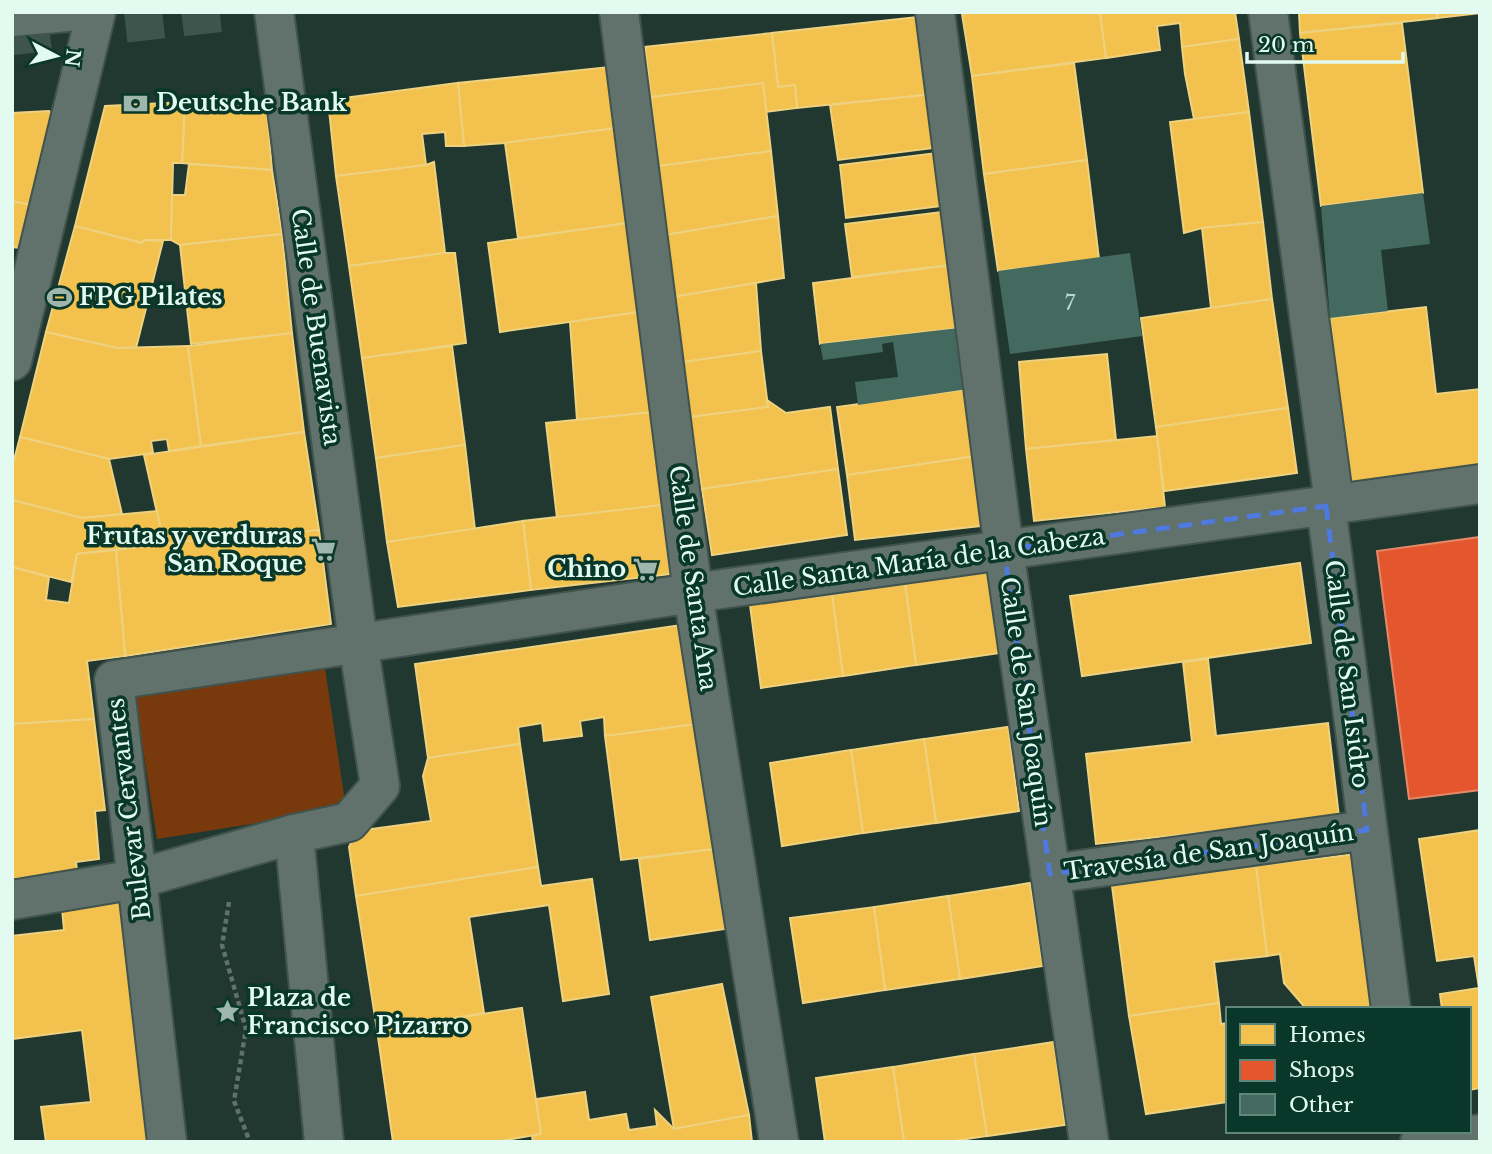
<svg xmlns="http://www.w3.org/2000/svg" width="1492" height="1154" font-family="'Libre Baskerville',serif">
	<rect width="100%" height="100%" fill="#203830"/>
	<!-- green -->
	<path fill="#783a0c" d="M325 668 346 809 157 839 135 697Z"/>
	<!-- homes -->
	<g fill="#f2c14e" stroke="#eed27f" stroke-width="2">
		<path d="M974 12H1100L1106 58 972 76 962 14Z"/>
		<path d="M1100 12H1235L1239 39 1182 47 1180 23 1157 26 1160 50 1106 58Z"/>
		<path d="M1299 12H1437L1438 18 1300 33Z"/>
		<path d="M1437 12H1480V13L1438 18Z"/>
		<path d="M926 16 934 94 797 108 795 85 778 87 772 33Z"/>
		<path d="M1402 23 1423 193 1321 206 1300 33Z"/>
		<path d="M772 33 778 87 795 85 797 108 766 112 763 83 651 97 645 47Z"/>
		<path d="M1239 39 1249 112 1194 119 1185 74 1182 47Z"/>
		<path d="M1074 63 1087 160 984 174 972 76Z"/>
		<path d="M609 67 616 128 505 143 464 146 458 83Z"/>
		<path d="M458 83 464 146H446L445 132 422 134 426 165 336 176 328 100Z"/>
		<path d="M763 83 771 151 659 166 651 97Z"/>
		<path d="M934 94 942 147 838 160 830 105Z"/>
		<path d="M266 101 272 170 182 163 185 102Z"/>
		<path d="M185 102 182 163H173L171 240H144L142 243 75 226 105 106Z"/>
		<path d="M49 111 61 124 39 207 12 201V113Z"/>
		<path d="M1249 112 1263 222 1202 228 1184 233 1170 122Z"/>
		<path d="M616 128 628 223 518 238 505 143Z"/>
		<path d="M771 151 778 216 665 235 659 166Z"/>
		<path d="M944 152 950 205 846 218 840 165Z"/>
		<path d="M1087 160 1099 259 998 271 984 174Z"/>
		<path d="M434 162 445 253 349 266 336 176 426 165Z"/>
		<path d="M189 164 272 170 282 234 180 245 171 240 172 195H185Z"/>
		<path d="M12 201 39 207 29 249 12 247Z"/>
		<path d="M949 211 956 264 852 277 845 224Z"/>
		<path d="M778 216 784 278 673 297 665 235Z"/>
		<path d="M1263 222 1272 299 1211 308 1202 228Z"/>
		<path d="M628 223 639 312 500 332 488 243Z"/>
		<path d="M75 226 142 243 144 240 163 241 136 348H117L46 332Z"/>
		<path d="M282 234 292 333 191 344 180 245Z"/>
		<path d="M445 253H455L466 343 362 358 349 266Z"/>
		<path d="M951 265 959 328 820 344 813 283Z"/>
		<path d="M756 283 761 351 683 362 673 297Z"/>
		<path d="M1272 299 1288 408 1156 427 1141 318Z"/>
		<path d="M1426 307 1436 394 1480 389V466L1349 482 1330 318Z"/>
		<path d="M639 312 654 412 577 420 570 322Z"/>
		<path d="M46 332 117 348 188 346 201 446 169 451 167 439 151 441 153 453 109 459 20 437Z"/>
		<path d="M292 333 304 432 201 446 188 346Z"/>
		<path d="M452 346 465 445 376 458 362 358Z"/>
		<path d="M761 351 768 407 690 417 683 362Z"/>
		<path d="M1107 354 1116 440 1026 449 1019 362Z"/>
		<path d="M968 389 977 456 847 475 837 407Z"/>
		<path d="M767 400 786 413 830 407 838 469 702 489 690 417 768 407Z"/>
		<path d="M1288 408 1297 473 1164 491 1156 427Z"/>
		<path d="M654 412 662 505 557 518 546 423Z"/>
		<path d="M304 432 319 530 164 544 144 455Z"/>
		<path d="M1157 436 1165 507 1034 521 1026 449Z"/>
		<path d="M20 437 109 459 122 514 82 518 12 500V468Z"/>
		<path d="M465 445 475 530 387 542 376 458Z"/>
		<path d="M977 456 989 525 855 540 847 475Z"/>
		<path d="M838 469 847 535 712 555 702 489Z"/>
		<path d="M12 500 82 518 157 511 164 544 77 554 71 582 12 567Z"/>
		<path d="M662 505 670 574 531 590 523 521Z"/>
		<path d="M523 521 531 590 398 607 387 542Z"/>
		<path d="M319 530 331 624 125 656 116 550 214 538V540Z"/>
		<path d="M116 550 125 656 87 661 94 719 12 724V567L49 577 46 600 69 603 77 554Z"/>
		<path d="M1300 563 1311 643 1082 676 1070 596Z"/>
		<path d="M989 572 1000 653 916 665 905 584Z"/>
		<path d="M905 584 916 665 843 676 832 595Z"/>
		<path d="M832 595 843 676 761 688 750 605Z"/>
		<path d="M682 625 697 724 605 736 604 717 580 721 582 736 544 741 542 723 518 727 520 744 428 758 415 664Z"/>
		<path d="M1208 659 1216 736 1328 723 1339 817 1096 844 1086 754 1192 742 1183 662Z"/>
		<path d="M94 719 105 810 95 811 99 859 76 862 77 870 12 879V724Z"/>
		<path d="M697 724 714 849 621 860 605 736Z"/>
		<path d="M1008 727 1019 811 936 823 924 739Z"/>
		<path d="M924 739 936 823 863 833 851 750Z"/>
		<path d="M520 744 538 867 356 896 349 847 357 831 431 821 423 776 428 758Z"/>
		<path d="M851 750 863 833 782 846 770 763Z"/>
		<path d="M1480 830V1088L1469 1090V1009H1442L1440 994 1479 988 1474 956 1437 961 1419 839Z"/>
		<path d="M714 849 725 929 650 940 639 859Z"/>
		<path d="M1356 854 1374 1009H1304L1303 1005 1284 983 1280 954 1267 956 1256 866Z"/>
		<path d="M1256 866 1267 956 1214 962 1219 1003 1129 1016 1112 886Z"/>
		<path d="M538 867 541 886 592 879 609 994 563 1001 549 905 469 917 484 1013 377 1030 356 896Z"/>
		<path d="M1030 883 1043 966 960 979 948 896Z"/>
		<path d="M948 896 960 979 885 990 874 907Z"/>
		<path d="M121 902 150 1142H46L41 1107 91 1102 82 1030 12 1039V936L64 930 62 909Z"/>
		<path d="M874 907 885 990 803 1003 790 918Z"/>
		<path d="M722 984 749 1115 674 1129 651 997Z"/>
		<path d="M1219 1003 1221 1024 1228 1023V1102L1146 1114 1129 1016Z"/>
		<path d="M522 1008 541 1134 494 1142H393L377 1030Z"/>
		<path d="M1054 1042 1065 1125 987 1136 974 1054Z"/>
		<path d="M974 1054 987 1136 947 1142H904L893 1067Z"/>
		<path d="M893 1067 904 1142H825L816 1078Z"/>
		<path d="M585 1092 589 1120 626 1114 629 1130 657 1126 655 1110 674 1129 749 1115 752 1142H533L532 1136 541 1134 536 1099Z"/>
	</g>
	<!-- shops -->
	<path fill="#e4572e" stroke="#e48868" stroke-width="2" d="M1480 537V790L1409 799 1377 551Z"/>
	<!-- building -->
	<g fill="#44695e">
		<path d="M1423 193 1430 244 1381 250 1388 311 1330 318 1321 206Z"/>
		<path d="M1130 253 1142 336 1010 354 998 271Z"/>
		<path d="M959 328 968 389 858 405 855 382 898 377 893 342 882 344 883 352 823 360 820 344Z"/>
	</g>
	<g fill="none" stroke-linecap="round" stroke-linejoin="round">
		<!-- street-tunnel -->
		<path stroke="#3d554d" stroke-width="38" stroke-dasharray="38 19" stroke-linecap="butt" d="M12 36 231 12"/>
		<defs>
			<g id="street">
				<path d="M619 12 693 593 779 1142"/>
				<path d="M935 12 1004 550 1089 1142"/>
				<path d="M1268 12 1332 488"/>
				<path d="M12 17 67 12"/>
				<path d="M12 361 96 12"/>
				<path d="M1326 506 1391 1009"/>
				<path d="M294 834 324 1142"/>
				<path d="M1050 874 1367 830"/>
				<path d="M12 900 137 879 294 834 349 822 380 786 358 642 274 12"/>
				<path d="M167 1142 114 680 693 593 1480 484"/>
				<path d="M1420 1142 1480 1134"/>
			</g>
		</defs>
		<!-- street casing -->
		<use href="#street" stroke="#40534c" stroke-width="42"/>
		<!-- path -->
		<path stroke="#61716b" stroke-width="4.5" stroke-dasharray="5 3.5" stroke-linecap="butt" d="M229 902 222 945 246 1029 234 1101 250 1142"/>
		<!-- street -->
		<use href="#street" stroke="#61716b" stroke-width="38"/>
	</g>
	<!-- marked area -->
	<path fill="none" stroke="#4e79de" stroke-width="5" stroke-dasharray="14 9" stroke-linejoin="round" d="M1326 506 1367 830 1050 874 1004 550Z"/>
	<!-- icons -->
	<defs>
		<symbol id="bank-bare" viewBox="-9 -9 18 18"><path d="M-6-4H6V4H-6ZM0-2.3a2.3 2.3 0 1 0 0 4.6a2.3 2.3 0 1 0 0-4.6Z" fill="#9fb6ad" stroke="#09382a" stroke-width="2.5" paint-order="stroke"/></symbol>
		<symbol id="stadium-bare" viewBox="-9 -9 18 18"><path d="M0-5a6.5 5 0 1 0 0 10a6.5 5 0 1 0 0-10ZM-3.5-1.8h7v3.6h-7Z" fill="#9fb6ad" stroke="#09382a" stroke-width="2.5" paint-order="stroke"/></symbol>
		<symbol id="supermarket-bare" viewBox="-9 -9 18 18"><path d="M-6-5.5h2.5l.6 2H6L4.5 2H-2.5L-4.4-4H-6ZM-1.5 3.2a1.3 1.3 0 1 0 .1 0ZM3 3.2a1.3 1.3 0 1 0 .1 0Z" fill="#9fb6ad" stroke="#09382a" stroke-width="2.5" paint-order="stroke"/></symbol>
		<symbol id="sight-bare" viewBox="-9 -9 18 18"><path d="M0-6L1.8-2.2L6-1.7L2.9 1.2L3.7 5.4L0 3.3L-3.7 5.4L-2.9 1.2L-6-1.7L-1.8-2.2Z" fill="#9fb6ad" stroke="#09382a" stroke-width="2.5" paint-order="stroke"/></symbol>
	</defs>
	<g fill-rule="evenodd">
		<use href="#bank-bare" x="118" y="86" width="35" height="35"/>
		<use href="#stadium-bare" x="42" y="280" width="35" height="35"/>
		<use href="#supermarket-bare" x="306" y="532" width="35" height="35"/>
		<use href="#supermarket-bare" x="628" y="552" width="35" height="35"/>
		<use href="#sight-bare" x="210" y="994" width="35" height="35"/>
	</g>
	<g text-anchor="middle" stroke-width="7" stroke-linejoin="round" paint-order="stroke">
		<!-- number labels -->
		<g font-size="21" fill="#bbd6cc">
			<text x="1070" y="310">7</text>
		</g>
		<!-- poi labels -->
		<g font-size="24" font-weight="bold" fill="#e3faf0" stroke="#09382a" text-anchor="start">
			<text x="156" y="111">Deutsche Bank</text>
			<text x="79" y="305">FPG Pilates</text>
			<text x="303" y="544" text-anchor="end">Frutas y verduras<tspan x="303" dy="28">San Roque</tspan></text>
			<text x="626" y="577" text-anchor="end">Chino</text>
			<text x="247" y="1006">Plaza de<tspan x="247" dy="28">Francisco Pizarro</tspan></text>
		</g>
		<!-- street labels -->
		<g font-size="24" fill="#e3faf0" stroke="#09382a">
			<text transform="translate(316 327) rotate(82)" y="8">Calle de Buenavista</text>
			<text transform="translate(919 562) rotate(-8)" y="8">Calle Santa María de la Cabeza</text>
			<text transform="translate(693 578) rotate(82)" y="8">Calle de Santa Ana</text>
			<text transform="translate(1347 674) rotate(83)" y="8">Calle de San Isidro</text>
			<text transform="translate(1026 702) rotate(82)" y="8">Calle de San Joaquín</text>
			<text transform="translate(129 809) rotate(-97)" y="8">Bulevar Cervantes</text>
			<text transform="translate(1209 852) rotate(-8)" y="8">Travesía de San Joaquín</text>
		</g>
	</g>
	<!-- border -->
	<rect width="1492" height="1154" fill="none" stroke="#e3faf0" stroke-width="28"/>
	<!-- legend -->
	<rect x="1226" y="1007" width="245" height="126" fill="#09382a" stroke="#608679" stroke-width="2"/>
	<rect x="1240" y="1024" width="35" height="21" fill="#f2c14e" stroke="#608679" stroke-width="2"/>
	<text x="1289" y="1042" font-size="21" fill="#e3faf0">Homes</text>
	<rect x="1240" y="1060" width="35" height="21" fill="#e4572e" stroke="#608679" stroke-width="2"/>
	<text x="1289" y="1077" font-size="21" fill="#e3faf0">Shops</text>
	<rect x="1240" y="1094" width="35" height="21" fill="#44695e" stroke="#608679" stroke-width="2"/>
	<text x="1289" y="1112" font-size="21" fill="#e3faf0">Other</text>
	<!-- north arrow -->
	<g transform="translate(56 56) rotate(97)" stroke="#09382a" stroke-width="5" paint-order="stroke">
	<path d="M0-5L12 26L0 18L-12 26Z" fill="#e3faf0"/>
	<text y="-10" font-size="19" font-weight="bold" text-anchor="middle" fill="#e3faf0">N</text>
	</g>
	<!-- scale -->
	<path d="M1247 52v10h156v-10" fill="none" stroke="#e3faf0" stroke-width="3.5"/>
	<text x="1258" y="52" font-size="21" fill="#e3faf0" stroke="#09382a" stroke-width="5" paint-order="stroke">20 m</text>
</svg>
